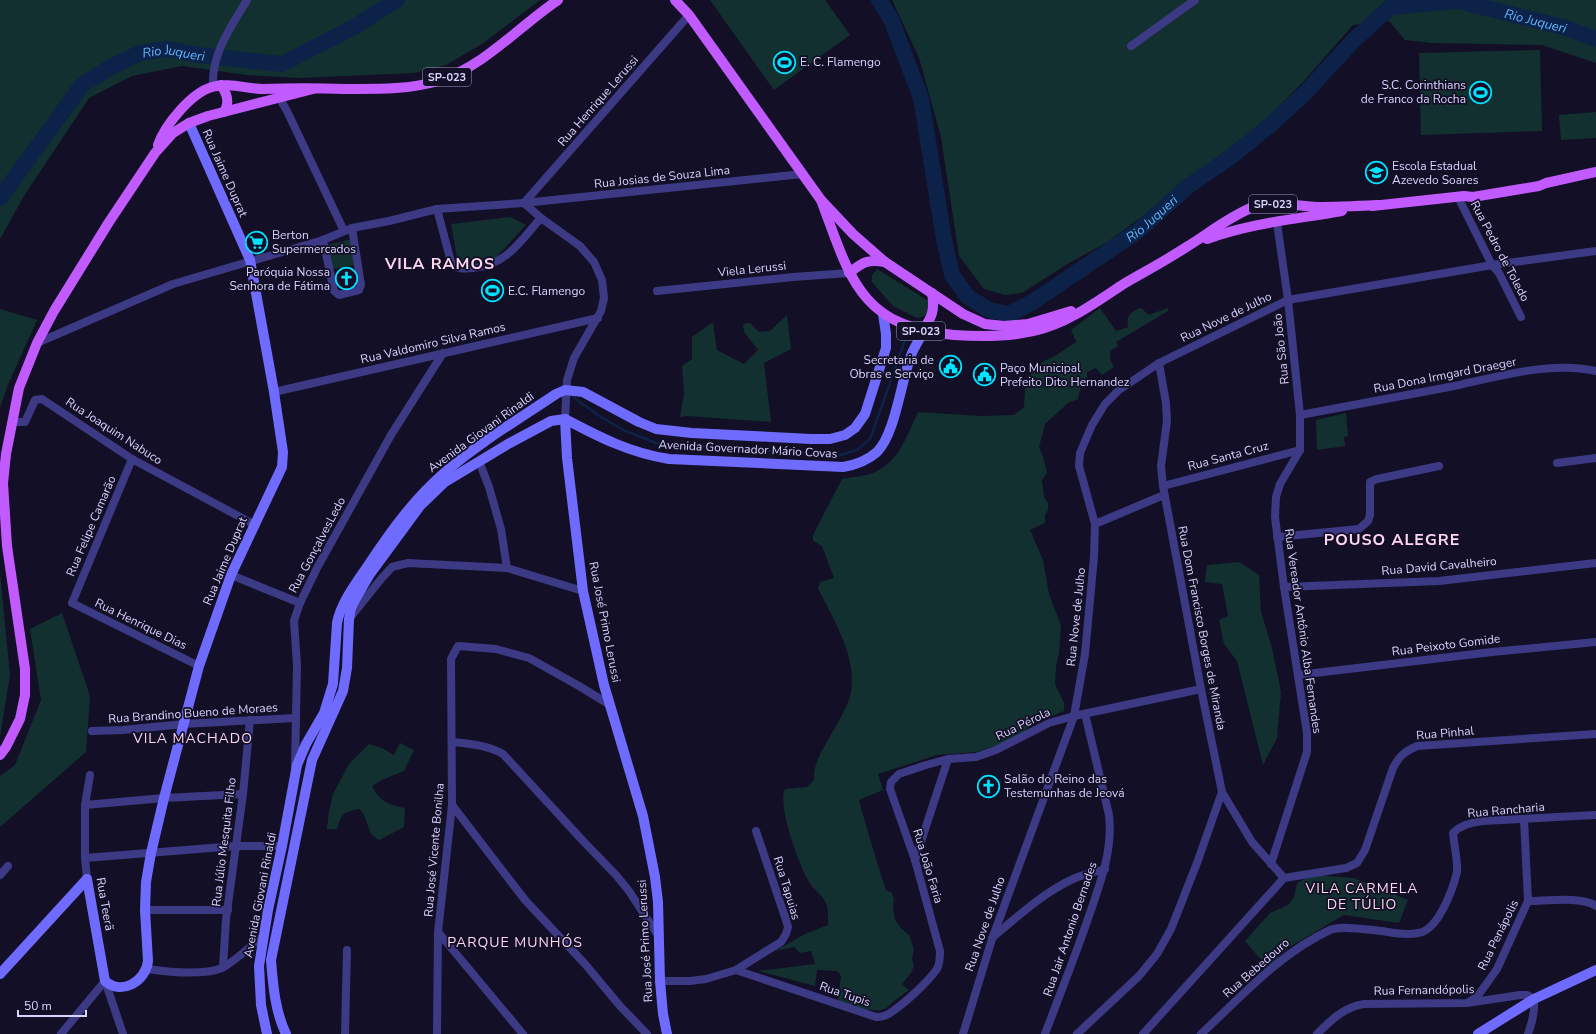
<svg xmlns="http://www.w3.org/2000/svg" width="1596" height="1034" font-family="'Nunito Sans',sans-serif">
	<rect width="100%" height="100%" fill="#130f26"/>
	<!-- green -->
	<g fill="#12302f">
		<path d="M0 0H540L482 44 446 65 414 73 299 78 247 75 182 66 132 76 89 98 24 196 0 239Z"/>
		<path d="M710 0H825L850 35 774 90Z"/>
		<path d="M892 0H1596V63L1542 45 1432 43 1405 40 1389 21 1353 25 1303 82 1252 133 1183 181 1147 213 1106 243 1069 263 1022 293 1005 295 984 289 959 256 941 137 919 58Z"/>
		<path d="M1540 50 1542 131 1421 135 1419 53Z"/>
		<path d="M1596 112V138L1561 140 1559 115Z"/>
		<path d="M511 217 526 225 492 262 458 263 451 224Z"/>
		<path d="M352 239 355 265 332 269 327 245Z"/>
		<path d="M877 269 930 302V310L925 316 917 318 893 306 872 282V275Z"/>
		<path d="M1100 308 1116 331 1128 327C1126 316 1131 311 1141 308L1149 315 1168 308V311L1116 342 1118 346 1110 351V359L1114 367 1102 375 1096 368 1087 372V378L1081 385 1078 399 1068 403 1045 424 1039 447 1043 457 1047 473 1042 480 1044 497 1048 503V510L1045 515V523L1030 530 1043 560 1049 594 1061 626 1059 653 1056 667 1055 684 1064 703V711L1033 724 1012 741 976 752 937 755 878 774 883 790 859 800C867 830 876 860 886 890L892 893 894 900 893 907 895 920 901 928 909 935 914 950 912 958 914 966 911 973 902 984 909 990C904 994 899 997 894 1001 891 1003 888 1008 884 1009 873 1014 849 1004 838 1000L841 976 837 971 817 970 815 986 758 971 815 964 811 951 800 953 794 947 775 951 805 934 828 925C828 917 829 908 825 901 821 894 813 889 809 882 799 865 777 806 785 789L807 787 814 780C813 762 824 748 832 733 838 722 845 711 849 700 861 662 834 621 818 588L820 582 834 578 822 546 813 541V536L815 531 842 479C851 477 861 477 870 474 899 464 906 437 918 412L980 416 1014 415 1024 407 1025 390 1030 376 1042 362 1055 356 1076 342 1071 330Z"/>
		<path d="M0 309 37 320 7 387 0 408Z"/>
		<path d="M787 315 791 349 764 363 771 422 687 416 680 417 684 394 682 366 692 359V337L713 322 717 350 744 364 758 350 744 332 743 324 750 323 759 332 770 331Z"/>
		<path d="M1346 413 1348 436 1344 437 1345 446 1317 450 1316 420Z"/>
		<path d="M1239 562 1259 575 1261 612 1272 648 1281 692 1277 738 1263 765 1237 661 1224 644 1219 620 1228 616 1222 584 1205 582 1207 565Z"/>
		<path d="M0 572 10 675 0 737Z"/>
		<path d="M62 613 90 696 86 752 0 827V776L15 765 41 700 30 629Z"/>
		<path d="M400 743 414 750 404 771 382 780 372 786C379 801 389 805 405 808L404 827 379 840 371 834 364 815 360 809C343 812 342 813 337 829H327L329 811 333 794 349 764 369 744 382 748 394 755Z"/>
		<path d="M1312 875 1354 878 1408 900 1399 923 1344 915 1286 949 1271 966 1262 961 1245 941 1270 913 1288 905 1294 897 1297 883Z"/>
	</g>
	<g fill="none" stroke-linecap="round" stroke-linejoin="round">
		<!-- stream -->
		<path stroke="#0c2248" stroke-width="2.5" d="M573 397 598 415 623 430 656 443 806 454 840 455 857 450 870 439 907 335"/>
		<!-- river -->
		<g stroke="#0c2248" stroke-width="16">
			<path id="s1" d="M879 0 891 19 921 98 944 239 952 275 967 296 989 310 1009 314 1031 303 1138 231 1187 187 1232 156 1269 126 1306 92 1352 42 1390 7 1458 1 1566 28 1596 39"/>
			<path id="s2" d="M0 198 82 85 109 68 140 53 167 49 198 55 282 64 354 27 397 0"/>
		</g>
		<!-- street -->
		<g stroke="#3d3a85" stroke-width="8">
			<path d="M1131 46 1195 0"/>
			<path d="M213 87C211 54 231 27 247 0"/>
			<path d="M277 94 287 111 344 231"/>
			<path d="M1458 197 1492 265 1499 273 1521 317"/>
			<path d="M524 203 541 218 580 246 594 262 602 280 604 298 601 311 574 358 567 380 565 419"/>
			<path d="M524 203 689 15"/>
			<path d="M437 209 451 262C457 270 464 269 473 268 507 265 520 241 541 218"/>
			<path d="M323 240 334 291 339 295 359 290 361 285 352 228"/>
			<path d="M657 291 793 277 849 273"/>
			<path d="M37 343 173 284 323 240 352 228 389 221 437 209 524 203 803 174"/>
			<path d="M1159 363 1166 403 1167 421 1161 466 1163 486 1201 689 1222 792 1252 842 1284 878"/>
			<path d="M274 392 598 318"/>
			<path d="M1300 415C1350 406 1400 396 1449 387 1497 377 1547 361 1596 371"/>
			<path d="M12 422H25L35 400 42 399 132 459 255 525"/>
			<path d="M132 459 72 603 199 666"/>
			<path d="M479 461 489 487 501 529 507 568"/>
			<path d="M1557 463 1596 458"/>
			<path d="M1163 486 1300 450"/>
			<path d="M1095 524 1164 495"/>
			<path d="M1277 537 1359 529 1368 521 1370 515V482L1377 479 1439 466"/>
			<path d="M231 575 300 603"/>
			<path d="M1284 587 1439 581 1596 563"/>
			<path d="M349 619 381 579 392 567 408 563 507 568 583 591"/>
			<path d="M1298 675 1492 652 1596 642"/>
			<path d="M92 731 123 730 184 724 295 718"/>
			<path d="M452 742C470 744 487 745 503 754L584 842 616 875 629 891 659 937"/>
			<path d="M295 767 297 665 294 621 300 603 317 568 391 435 443 353"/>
			<path d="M85 805 164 798 243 794"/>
			<path d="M452 805 525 900 585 964 620 1006 647 1034"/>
			<path d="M85 858 236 846H282"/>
			<path d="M915 860 948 759"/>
			<path d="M1271 864 1307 752V733L1284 587 1275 517 1276 497 1280 484 1300 450V415L1288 300 1277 223"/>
			<path d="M0 875 8 866"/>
			<path d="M1284 878 1346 868 1357 863 1365 850 1393 768C1400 755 1404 752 1417 746L1596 734"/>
			<path d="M87 879 85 858V805L90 775"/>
			<path d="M1528 901C1546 901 1582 896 1596 906"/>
			<path d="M145 910H228"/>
			<path d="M438 932 523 1034"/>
			<path d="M992 938C1018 916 1044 892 1075 878 1084 874 1095 872 1105 869"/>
			<path d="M223 967 226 919 243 794 250 720"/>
			<path d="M147 969C168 972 202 976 222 968 233 963 254 943 264 935"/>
			<path d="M736 970 876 1017C881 1017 886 1016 890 1013 904 1004 928 982 937 969 940 964 940 957 940 951L915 860 890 789 891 782 899 774 926 765 948 759 976 757 996 750 1049 723 1074 716 1201 689"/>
			<path d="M105 981 123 1034"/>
			<path d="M660 981H690L706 979 736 970 781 942 786 934 788 927 786 920 756 831"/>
			<path d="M1469 1002 1477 997 1497 969 1528 901 1524 819"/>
			<path d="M61 1034 105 981"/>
			<path d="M345 1034 347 950"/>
			<path d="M437 1034 438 932 452 805 451 659 458 646 496 649 529 658 579 686 610 705"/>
			<path d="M963 1034 992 939 1074 716 1085 654 1094 557 1095 524 1079 466 1080 453 1092 425 1105 404 1119 390 1159 363 1288 300 1492 265 1596 251"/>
			<path d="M1045 1034C1060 994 1076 954 1090 913 1101 881 1113 849 1109 815L1085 714"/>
			<path d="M1077 1034 1139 976 1157 954 1171 929 1197 863 1222 792"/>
			<path d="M1143 1034 1284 878"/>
			<path d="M1201 1034C1241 997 1280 953 1330 930 1341 925 1370 930 1382 931 1392 933 1408 935 1418 933 1438 931 1453 889 1457 872 1458 862 1454 844 1453 833 1462 824 1471 823 1483 821L1596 815"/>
			<path d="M1317 1034C1331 1020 1344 1007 1364 1004L1467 1003 1520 995H1527L1534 999C1535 1012 1532 1022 1528 1034"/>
		</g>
		<!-- secondary -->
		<g stroke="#6f6bff" stroke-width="10">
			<path d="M565 419 567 458 583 591 604 685 643 816 655 877 658 902 660 981 663 1014 667 1034"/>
			<path d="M565 419C599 437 630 453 669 459L843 467C855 465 868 460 877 452 896 433 901 379 912 353 915 346 920 339 923 331"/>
			<path d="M87 879 105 981C122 996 146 981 148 961L145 910 146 882 151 853 164 798 199 666 231 575 282 467 283 452 274 392 250 260 189 123"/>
			<path d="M0 974 87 879"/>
			<path d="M267 1034 261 1005 259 966 268 910 282 846 297 765 306 744 324 713 333 684 337 623C341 602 357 582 369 564 391 531 414 499 444 473 477 444 519 419 556 394L565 390 583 392 639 422 656 429 692 433 811 439H830L845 435 855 428 865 414 886 348V334L883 314"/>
			<path d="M286 1034C275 1011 273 985 271 960L312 760 343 691 347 668 349 619 351 608 356 598 370 574 420 506 445 482 508 444 551 421 565 419"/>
			<path d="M1478 1034 1534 999 1596 970"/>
		</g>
		<!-- primary -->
		<g stroke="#c25bff" stroke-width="10">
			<path d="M675 0 689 15 821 200 853 234 885 262 963 314 985 324 1004 326 1028 324 1071 311"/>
			<path d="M221 85C227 94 230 102 224 112"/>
			<path d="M158 145C165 125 191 93 212 87 228 82 247 89 263 89 290 88 318 88 345 89 376 89 407 90 438 81 485 66 518 27 558 0"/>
			<path d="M821 200C850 277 859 327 954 335 981 337 1008 337 1034 331 1066 324 1095 303 1122 285 1144 272 1167 260 1188 246 1209 233 1229 217 1251 208 1272 200 1296 206 1317 207 1337 207 1358 206 1378 205"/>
			<path d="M1372 206 1464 196 1473 197 1539 186 1546 183 1596 172"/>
			<path d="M1207 239C1250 223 1297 219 1342 211"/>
			<path d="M849 273C863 262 867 259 885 262"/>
			<path d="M923 331C932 316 935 311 932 293"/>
			<path d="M0 755 6 747 20 719 25 695V669L7 546 3 483 6 454 19 388 37 343 54 311 109 222 155 153 173 133 189 123 208 116 313 89"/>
		</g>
	</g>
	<!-- icons -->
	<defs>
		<symbol id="stadium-ring" viewBox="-11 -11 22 22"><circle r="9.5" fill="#130f26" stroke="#00e5ff" stroke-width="1.5"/><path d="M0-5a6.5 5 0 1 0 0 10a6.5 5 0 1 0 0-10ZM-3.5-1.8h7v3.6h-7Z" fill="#00e5ff"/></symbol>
		<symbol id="school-ring" viewBox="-11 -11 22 22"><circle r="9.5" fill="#130f26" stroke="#00e5ff" stroke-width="1.5"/><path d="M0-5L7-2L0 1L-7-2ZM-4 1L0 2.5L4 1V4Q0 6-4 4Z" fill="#00e5ff"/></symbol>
		<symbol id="supermarket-ring" viewBox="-11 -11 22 22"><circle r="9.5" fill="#130f26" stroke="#00e5ff" stroke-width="1.5"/><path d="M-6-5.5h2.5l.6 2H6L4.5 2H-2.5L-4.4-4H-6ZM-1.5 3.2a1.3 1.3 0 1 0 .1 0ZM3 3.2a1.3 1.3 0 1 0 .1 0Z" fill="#00e5ff"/></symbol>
		<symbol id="church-ring" viewBox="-11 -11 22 22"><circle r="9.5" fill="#130f26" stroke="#00e5ff" stroke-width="1.5"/><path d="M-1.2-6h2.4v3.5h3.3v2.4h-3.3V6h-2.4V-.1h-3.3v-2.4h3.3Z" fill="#00e5ff"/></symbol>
		<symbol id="civic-ring" viewBox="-11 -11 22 22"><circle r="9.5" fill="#130f26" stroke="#00e5ff" stroke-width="1.5"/><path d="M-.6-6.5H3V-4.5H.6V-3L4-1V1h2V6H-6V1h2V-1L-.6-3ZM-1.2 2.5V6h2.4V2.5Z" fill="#00e5ff"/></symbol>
	</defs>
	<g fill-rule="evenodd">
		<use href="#stadium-ring" x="772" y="50" width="25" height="25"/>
		<use href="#stadium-ring" x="1468" y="80" width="25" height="25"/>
		<use href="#school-ring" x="1364" y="160" width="25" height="25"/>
		<use href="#supermarket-ring" x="244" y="230" width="25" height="25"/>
		<use href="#church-ring" x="334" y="266" width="25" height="25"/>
		<use href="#stadium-ring" x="480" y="278" width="25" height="25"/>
		<use href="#civic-ring" x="938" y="354" width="25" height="25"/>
		<use href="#civic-ring" x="972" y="362" width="25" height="25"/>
		<use href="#church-ring" x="976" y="774" width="25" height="25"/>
	</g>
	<g text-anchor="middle" stroke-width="3.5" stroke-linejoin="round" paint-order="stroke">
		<!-- shield labels -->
		<g fill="#130f26" stroke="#9e99be" stroke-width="1">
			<rect x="423" y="68" width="48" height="18" rx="3"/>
			<rect x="1249" y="195" width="48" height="18" rx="3"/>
			<rect x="897" y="322" width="48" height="18" rx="3"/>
		</g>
		<g font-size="11" font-weight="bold" fill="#d9d4ff">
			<text x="447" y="81">SP-023</text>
			<text x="1273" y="208">SP-023</text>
			<text x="921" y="335">SP-023</text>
		</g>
		<!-- poi labels -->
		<g font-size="12" fill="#d9d4ff" stroke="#130f26" text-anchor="start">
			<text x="800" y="66">E. C. Flamengo</text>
			<text x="1466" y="89" text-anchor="end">S.C. Corinthians<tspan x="1466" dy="14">de Franco da Rocha</tspan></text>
			<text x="1392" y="170">Escola Estadual<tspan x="1392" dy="14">Azevedo Soares</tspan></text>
			<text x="272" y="239">Berton<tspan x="272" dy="14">Supermercados</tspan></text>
			<text x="330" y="276" text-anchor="end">Paróquia Nossa<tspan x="330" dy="14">Senhora de Fátima</tspan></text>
			<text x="508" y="295">E.C. Flamengo</text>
			<text x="934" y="364" text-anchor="end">Secretaria de<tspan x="934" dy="14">Obras e Serviço</tspan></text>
			<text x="1000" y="372">Paço Municipal<tspan x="1000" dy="14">Prefeito Dito Hernandez</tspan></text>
			<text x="1004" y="783">Salão do Reino das<tspan x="1004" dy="14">Testemunhas de Jeová</tspan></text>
		</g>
		<!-- street labels -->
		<g font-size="12" fill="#d9d4ff" stroke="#130f26">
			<text transform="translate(598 101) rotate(-49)" y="4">Rua Henrique Lerussi</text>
			<text transform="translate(225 173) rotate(66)" y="4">Rua Jaime Duprat</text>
			<text transform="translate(662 177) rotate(-6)" y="4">Rua Josias de Souza Lima</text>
			<text transform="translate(1500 251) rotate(62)" y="4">Rua Pedro de Toledo</text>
			<text transform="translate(752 269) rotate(-6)" y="4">Viela Lerussi</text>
			<text transform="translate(1226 317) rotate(-26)" y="4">Rua Nove de Julho</text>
			<text transform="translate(433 343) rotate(-13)" y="4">Rua Valdomiro Silva Ramos</text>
			<text transform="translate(1281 349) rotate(-96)" y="4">Rua São João</text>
			<text transform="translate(1445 375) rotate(-11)" y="4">Rua Dona Irmgard Draeger</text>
			<text transform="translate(114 431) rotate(33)" y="4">Rua Joaquim Nabuco</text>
			<text transform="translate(481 432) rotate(-36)" y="4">Avenida Giovani Rinaldi</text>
			<text transform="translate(748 449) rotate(3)" y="4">Avenida Governador Mário Covas</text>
			<text transform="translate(1228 456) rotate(-15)" y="4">Rua Santa Cruz</text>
			<text transform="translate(91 526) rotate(-67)" y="4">Rua Felipe Camarão</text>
			<text transform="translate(317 545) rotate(-62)" y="4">Rua GonçalvesLedo</text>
			<text transform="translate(225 561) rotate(-67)" y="4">Rua Jaime Duprat</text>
			<text transform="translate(1439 566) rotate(-5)" y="4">Rua David Cavalheiro</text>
			<text transform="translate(1076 617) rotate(-84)" y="4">Rua Nove de Julho</text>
			<text transform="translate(605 622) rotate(79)" y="4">Rua José Primo Lerussi</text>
			<text transform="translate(141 624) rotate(26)" y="4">Rua Henrique Dias</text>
			<text transform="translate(1202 628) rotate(79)" y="4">Rua Dom Francisco Borges de Miranda</text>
			<text transform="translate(1303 631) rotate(82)" y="4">Rua Vereador Antônio Alba Fernandes</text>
			<text transform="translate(1446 645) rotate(-7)" y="4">Rua Peixoto Gomide</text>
			<text transform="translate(193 713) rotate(-4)" y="4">Rua Brandino Bueno de Moraes</text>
			<text transform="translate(1023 724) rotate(-26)" y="4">Rua Pérola</text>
			<text transform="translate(1445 733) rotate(-5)" y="4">Rua Pinhal</text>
			<text transform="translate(1506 810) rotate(-5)" y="4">Rua Rancharia</text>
			<text transform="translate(224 842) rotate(-83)" y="4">Rua Júlio Mesquita Filho</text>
			<text transform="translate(434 850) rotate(-85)" y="4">Rua José Vicente Bonilha</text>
			<text transform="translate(928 866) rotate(73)" y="4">Rua João Faria</text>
			<text transform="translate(787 888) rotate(73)" y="4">Rua Tapuias</text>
			<text transform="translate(260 895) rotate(-79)" y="4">Avenida Giovani Rinaldi</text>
			<text transform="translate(105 904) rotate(80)" y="4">Rua Teerã</text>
			<text transform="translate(985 924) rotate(-71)" y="4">Rua Nove de Julho</text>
			<text transform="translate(1070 929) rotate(-71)" y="4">Rua Jair Antonio Bernades</text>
			<text transform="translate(1498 935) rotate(-64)" y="4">Rua Penápolis</text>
			<text transform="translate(645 941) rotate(-93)" y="4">Rua José Primo Lerussi</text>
			<text transform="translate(1256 968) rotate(-41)" y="4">Rua Bebedouro</text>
			<text transform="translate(1424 990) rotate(-1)" y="4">Rua Fernandópolis</text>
			<text transform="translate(845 994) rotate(19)" y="4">Rua Tupis</text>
		</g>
		<!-- water labels -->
		<g font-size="13" font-style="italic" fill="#62b6ff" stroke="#130f26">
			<text dy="5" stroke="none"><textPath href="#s1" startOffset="999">Rio Juqueri</textPath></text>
			<text dy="5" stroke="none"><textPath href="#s2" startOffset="240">Rio Juqueri</textPath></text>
			<text dy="5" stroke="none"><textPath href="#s1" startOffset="531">Rio Juqueri</textPath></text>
		</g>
		<!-- quarter labels -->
		<g font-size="14" letter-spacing="1" fill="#ffd6f0" stroke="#130f26">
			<text x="193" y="743">VILA MACHADO</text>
			<text x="1362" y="893">VILA CARMELA<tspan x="1362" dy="16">DE TÚLIO</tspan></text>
			<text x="515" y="947">PARQUE MUNHÓS</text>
		</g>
		<!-- district labels -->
		<g font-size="16" font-weight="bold" letter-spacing="1" fill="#ffd6f0" stroke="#130f26">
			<text x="440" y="269">VILA RAMOS</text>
			<text x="1392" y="545">POUSO ALEGRE</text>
		</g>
	</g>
	<!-- scale -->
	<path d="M18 1010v6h68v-6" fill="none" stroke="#d9d4ff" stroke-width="2"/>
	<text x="24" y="1010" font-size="12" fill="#d9d4ff" stroke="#130f26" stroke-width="3" paint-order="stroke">50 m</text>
</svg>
